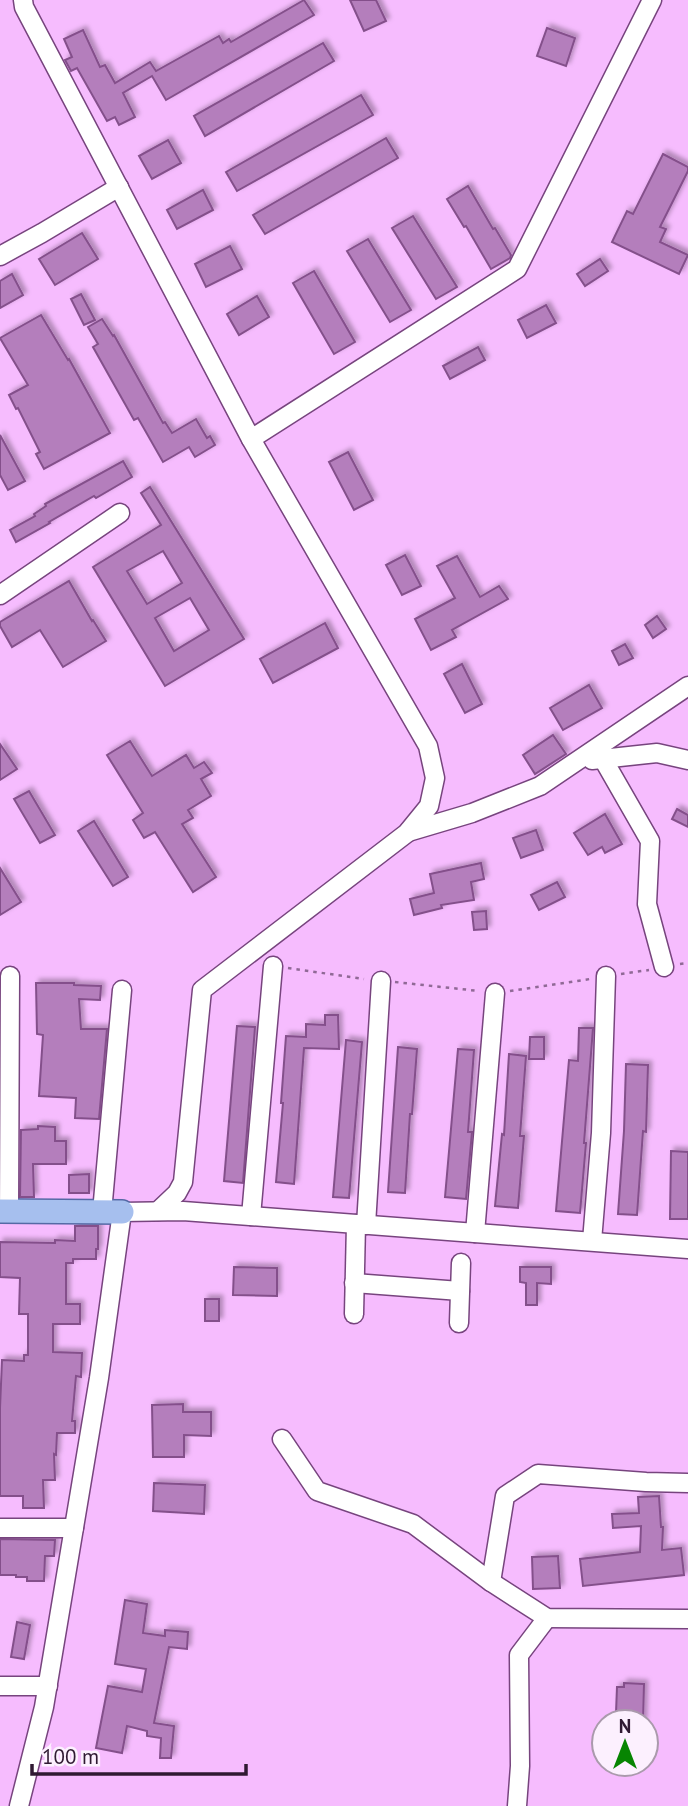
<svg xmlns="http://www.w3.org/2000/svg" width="688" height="1806" font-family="'PT Sans',sans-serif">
	<defs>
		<filter id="shadow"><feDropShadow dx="3.5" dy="-3.5" stdDeviation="2" flood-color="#0004"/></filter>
	</defs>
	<rect width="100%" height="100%" fill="#f6bcfe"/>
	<!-- building -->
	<g fill="#b47ebc" stroke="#84508b" stroke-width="2" fill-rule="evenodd" filter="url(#shadow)">
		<path d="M304 0 314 15 166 100 152 76 123 93 135 117 119 125 115 117 107 121 77 68 71 71 65 60 72 57 64 39 83 30 100 67 105 65 115 83 150 62 156 71 219 36 223 43 229 39 231 42Z"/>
		<path d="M350 0H376L386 21 364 31Z"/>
		<path d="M547 28 575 38 566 66 537 56Z"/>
		<path d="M323 43 334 61 205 136 194 116Z"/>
		<path d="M361 95 373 115 237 191 226 172Z"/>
		<path d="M386 138 398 158 265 234 253 215Z"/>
		<path d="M168 140 181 163 152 179 139 156Z"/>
		<path d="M663 154 688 167V171L660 227 666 229 660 242 688 255 679 274 612 242 627 211 633 214Z"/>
		<path d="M468 186 493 229 495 228 511 255 510 258 491 269 466 226 464 227 447 199Z"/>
		<path d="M203 190 213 210 177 229 167 210Z"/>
		<path d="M413 216 457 287 436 299 392 228Z"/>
		<path d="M82 233 98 259 55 285 39 259Z"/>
		<path d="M368 239 411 310 390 322 347 251Z"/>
		<path d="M230 246 242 269 206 287 195 264Z"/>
		<path d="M600 259 608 271 585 286 577 274Z"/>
		<path d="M314 271 355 342 334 354 293 283Z"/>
		<path d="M12 274 23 295 0 308V281Z"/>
		<path d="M81 294 95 320 84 325 71 299Z"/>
		<path d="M257 296 269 317 239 335 227 314Z"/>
		<path d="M546 305 556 323 527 338 518 320Z"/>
		<path d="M41 315 68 360 69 359 110 433 44 469 36 454 40 452 18 408 16 409 9 395 28 385 0 338Z"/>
		<path d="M102 319 113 336 114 335 163 423 165 422 172 433 196 419 207 438 210 436 215 445 195 457 189 447 163 462 138 418 134 420 93 347 98 344 88 327Z"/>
		<path d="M478 347 485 360 450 379 443 366Z"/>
		<path d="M0 435 25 481 8 490 0 475Z"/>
		<path d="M348 452 373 500 354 510 329 462Z"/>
		<path d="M123 461 132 477 96 498 94 496 49 522 50 523 16 542 10 530 35 516 34 514 46 506 45 504Z"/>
		<path d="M150 487 244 639 165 686 93 567 161 525 141 493ZM163 551 182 583 147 604 127 571ZM190 598 209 630 174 651 155 618Z"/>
		<path d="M405 555 421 586 402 595 386 565Z"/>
		<path d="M457 556 480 597 499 586 508 599 452 630 456 637 431 650 415 619 455 598 437 566Z"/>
		<path d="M69 581 92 621 93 620 106 641 63 667 40 630 12 647 0 626V622Z"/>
		<path d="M657 616 666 629 653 638 645 625Z"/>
		<path d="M325 623 338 648 273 683 260 659Z"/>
		<path d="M625 644 633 658 619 665 612 651Z"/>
		<path d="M462 664 482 704 465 713 444 674Z"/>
		<path d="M589 685 602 708 563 730 550 708Z"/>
		<path d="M553 735 566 754 535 774 523 755Z"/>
		<path d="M130 741 152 776 186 755 194 768 204 762 212 773 201 779 211 796 188 810 193 818 182 824 216 877 193 892 155 832 144 838 133 820 143 813 107 755Z"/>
		<path d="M0 744 17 769 0 780Z"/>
		<path d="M29 791 55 835 40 843 14 799Z"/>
		<path d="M677 809 688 815V827L672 819Z"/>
		<path d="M605 814 622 844 605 853 602 847 588 855 574 833Z"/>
		<path d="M94 821 128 877 113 886 78 831Z"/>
		<path d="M536 830 543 850 521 858 513 838Z"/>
		<path d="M481 863 484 879 471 882 474 900 441 905 442 908 414 915 410 899 434 893 430 874Z"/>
		<path d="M0 868 21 902 0 915Z"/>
		<path d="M557 882 565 897 539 910 531 895Z"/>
		<path d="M486 911 487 929 474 930 472 912Z"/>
		<path d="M36 983H74V985L101 986 100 1000 79 999 81 1029H107L99 1119 75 1118 76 1098 39 1096 43 1035 37 1034Z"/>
		<path d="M325 1015H338L339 1049 304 1048 294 1184 276 1182 283 1103H281L286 1036 306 1037V1024L325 1025Z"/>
		<path d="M237 1026 255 1027 243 1183 224 1181Z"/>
		<path d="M579 1028H593L584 1143H586L580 1213 556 1211 569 1060 578 1061Z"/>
		<path d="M530 1037H544V1059H529Z"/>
		<path d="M346 1040 362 1042 349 1198 333 1197Z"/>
		<path d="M398 1047 417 1049 412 1114H410L405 1193 388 1192Z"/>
		<path d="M458 1049 474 1050 468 1132H472L466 1199 445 1197Z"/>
		<path d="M509 1054 526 1056 520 1136H524L518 1208 495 1206 502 1134 504 1135Z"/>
		<path d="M626 1064 648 1065 646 1132 643 1131 637 1215 618 1214 624 1131Z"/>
		<path d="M38 1126 55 1127V1141H66V1164H33L34 1197H20L21 1130 38 1129Z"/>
		<path d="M671 1151 688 1152V1219H670Z"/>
		<path d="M89 1174V1193H69V1175Z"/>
		<path d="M75 1226H98V1249H96V1259H73V1263H66V1304H80V1324H53V1352L82 1353 81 1377 76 1376 72 1421H75V1433H57L56 1455 54 1454 55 1480H43L44 1508H23V1496H0V1408L2 1360 24 1361V1355H28V1314H19L20 1278 0 1277V1242L55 1243V1240L75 1241Z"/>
		<path d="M234 1267 277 1268V1296L233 1295Z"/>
		<path d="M520 1267H551V1284L537 1283V1305H526V1283L520 1282Z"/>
		<rect x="205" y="1299" width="14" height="22"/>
		<path d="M183 1404V1412H211V1436L184 1435V1457H153L152 1405Z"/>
		<path d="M154 1483 205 1485 204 1514 153 1511Z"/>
		<path d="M659 1496 661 1527H663L662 1550 681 1548 684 1575 583 1586 580 1559 640 1552 641 1526 613 1528 612 1514 639 1513 638 1497Z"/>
		<path d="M0 1539 55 1540 54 1556H45L44 1581H27V1577H16V1575H0Z"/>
		<path d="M558 1556 560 1588 533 1589 532 1557Z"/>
		<path d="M125 1600 147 1604 143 1633 165 1636V1630L188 1632 187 1649 169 1647 154 1723 174 1726 171 1758H160L161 1738 147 1736V1731L127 1726 122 1753 96 1748 108 1686 142 1692 146 1669 115 1664Z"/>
		<path d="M17 1622 30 1625 24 1659 11 1657Z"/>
		<path d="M624 1683 644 1684 643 1722 622 1721 623 1714 616 1713 617 1687H624Z"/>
	</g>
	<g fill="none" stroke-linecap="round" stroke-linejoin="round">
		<defs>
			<g id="minor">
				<path d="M23 0 24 7 251 439 428 746 435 778 429 806 407 833 202 990 183 1182 177 1193 158 1211"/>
				<path d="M0 256 42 233 119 187"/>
				<path d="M251 439 517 269 652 0"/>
				<path d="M0 595 120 513"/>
				<path d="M603 759 650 841 647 904 664 967"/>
				<path d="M592 760 657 753 688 760"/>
				<path d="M408 832 472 813 540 786 688 686"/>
				<path d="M9 1211 10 976"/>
				<path d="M102 1212 122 990"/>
				<path d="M251 1216 273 966"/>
				<path d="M366 1225 381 981"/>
				<path d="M475 1233 495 993"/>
				<path d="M592 1241 601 1133 606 976"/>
				<path d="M354 1283 460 1291"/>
				<path d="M354 1314 356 1224"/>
				<path d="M459 1323 461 1263"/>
				<path d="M282 1439 317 1491 413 1524 491 1582 547 1618 688 1619"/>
				<path d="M0 1528H74"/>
				<path d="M491 1582 505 1496 538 1474 646 1482 688 1483"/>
				<path d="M0 1686H48"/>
				<path d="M19 1806 44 1707 99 1378 122 1212 183 1211 688 1249"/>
				<path d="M517 1806 520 1766 519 1655 547 1618"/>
			</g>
			<path id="major" d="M0 1211 122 1212"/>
		</defs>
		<!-- minor casing -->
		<use href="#minor" stroke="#77447e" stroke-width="21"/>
		<!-- major casing -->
		<use href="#major" stroke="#5569a5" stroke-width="26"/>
		<!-- path -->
		<g stroke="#906996" stroke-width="2.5" stroke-dasharray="3.5 5" stroke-linecap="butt">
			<path d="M680 964 688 963"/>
			<path d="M288 968 364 979"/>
			<path d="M621 974 649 970"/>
			<path d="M395 982 479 991"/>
			<path d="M510 991 590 979"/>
		</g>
		<!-- minor -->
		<use href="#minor" stroke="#fff" stroke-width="18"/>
		<!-- major -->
		<use href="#major" stroke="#a6bfee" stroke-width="23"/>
	</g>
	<!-- north arrow -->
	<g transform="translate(625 1743)"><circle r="33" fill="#fcf0fe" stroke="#aa9aac" stroke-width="2"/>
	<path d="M0-5L12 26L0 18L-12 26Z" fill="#078502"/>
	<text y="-10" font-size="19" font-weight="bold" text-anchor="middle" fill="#2f1932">N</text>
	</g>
	<!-- scale -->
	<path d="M32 1764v10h214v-10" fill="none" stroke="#2f1932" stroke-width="3.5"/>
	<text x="42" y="1764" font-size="21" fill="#2f1932" stroke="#fcf0fe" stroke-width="5" paint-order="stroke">100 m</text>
</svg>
